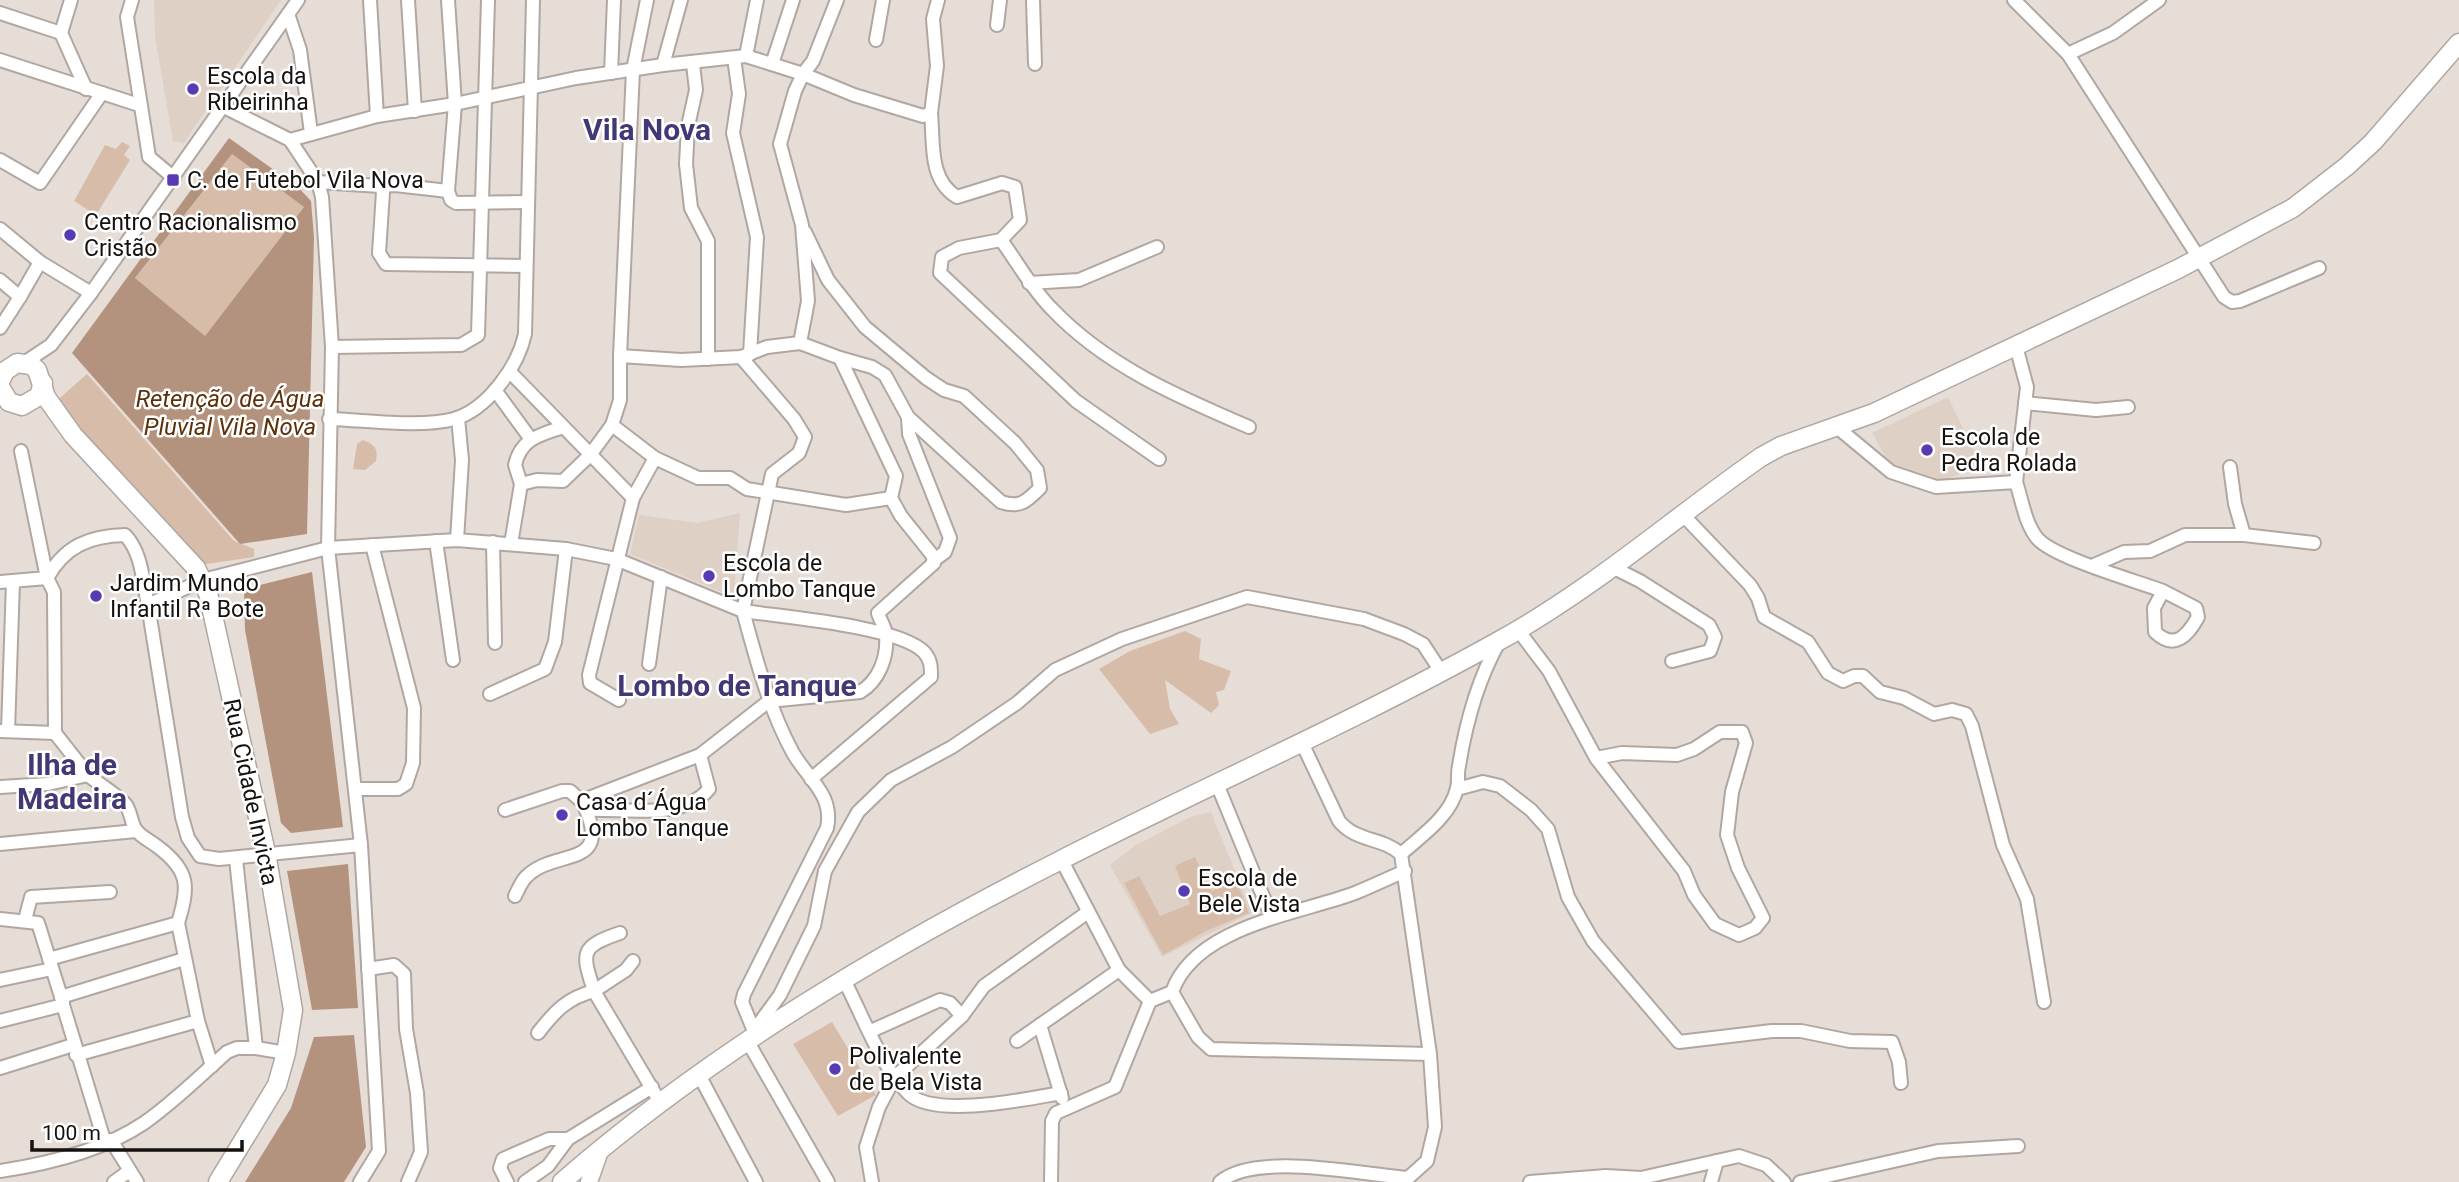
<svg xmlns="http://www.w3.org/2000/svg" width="2459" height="1182" font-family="Roboto,sans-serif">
	<rect width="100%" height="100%" fill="#e6ddd7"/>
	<!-- built -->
	<g fill="#dfd0c5">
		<path d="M154 0H281L184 143 173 141 155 37Z"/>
		<path d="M1948 397 1981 466 1938 482 1892 468 1872 433Z"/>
		<path d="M740 513 734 597 630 554 639 515 698 523Z"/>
		<path d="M1211 812 1252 913 1162 957 1110 865 1136 845 1190 817Z"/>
	</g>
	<!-- green -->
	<g fill="#d7bca9">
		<path d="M122 142 130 146 124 155 130 160 96 215 74 201 105 145 116 149Z"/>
		<path d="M232 154 304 207 205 336 135 278Z"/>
		<path d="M87 374 234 541 254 549V557L200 565 53 404Z"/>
		<path d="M363 440C375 445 378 448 376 461L365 470 353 469 357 444Z"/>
		<path d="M1185 631 1201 639 1199 659 1231 671 1224 690 1216 692 1219 705 1211 713 1165 680 1170 709 1179 724 1150 734 1099 669 1130 651Z"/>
		<path d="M1195 857 1212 891 1236 880 1249 913 1206 931 1163 955 1124 883 1139 876 1160 916 1190 904 1175 866Z"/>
		<path d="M832 1022 876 1095 838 1116 793 1044Z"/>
	</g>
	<!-- water -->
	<g fill="#b3937d" fill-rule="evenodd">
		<path d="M229 138 298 187 311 201 314 237 307 534 240 544 72 353ZM232 154 304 207 205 336 135 278Z"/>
		<path d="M312 572 343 827 291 833 281 823 245 630 244 589Z"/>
		<path d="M348 864 358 1008 312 1010 287 871Z"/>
		<path d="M354 1035 366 1147 344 1182H245L291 1108 314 1037Z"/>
	</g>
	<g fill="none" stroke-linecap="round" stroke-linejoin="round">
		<defs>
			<g id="minor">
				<path d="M71 0 61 33 86 89"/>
				<path d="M132 0 127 17 149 157 174 178"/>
				<path d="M370 0 377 116"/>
				<path d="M408 0 415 111"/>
				<path d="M448 0 455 104 448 191 451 200 456 203 528 202"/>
				<path d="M1033 0 1035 64"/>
				<path d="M2014 0 2068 54 2224 297 2232 302 2240 301 2319 268"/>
				<path d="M0 13 61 33"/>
				<path d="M288 14 300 50 311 133"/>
				<path d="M997 25 1000 0"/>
				<path d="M876 40 883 0"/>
				<path d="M2068 54 2113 33 2159 0"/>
				<path d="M746 56 757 0"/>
				<path d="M734 58 739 94 733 133 757 237 750 354"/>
				<path d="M0 60 139 105"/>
				<path d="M693 64 696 90 688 126 686 164 691 208 708 241V359"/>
				<path d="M772 64 793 0"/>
				<path d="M663 65 681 0"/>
				<path d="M611 73 614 0"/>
				<path d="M224 107 290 140 318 182 322 197 332 347 328 548 361 845"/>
				<path d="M931 113 937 66 933 19 938 0"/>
				<path d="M290 140 377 116 455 104 576 78 663 65 746 56 803 74 813 61 837 0"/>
				<path d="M0 160 40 183 102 93"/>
				<path d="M318 182 380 186 383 192 379 253 386 264 526 266"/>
				<path d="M380 186 395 185 448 191"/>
				<path d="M0 229 40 262 91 293"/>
				<path d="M805 232 828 280 865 327 926 378 944 390 964 396 1015 443 1037 470 1040 488C1026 502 1020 508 1001 502L908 417 885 375 872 367 840 358"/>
				<path d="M0 280 20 297 40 262"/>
				<path d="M1029 283 1079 280 1157 247"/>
				<path d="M0 328 20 297"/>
				<path d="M332 347 461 345 478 335 488 0"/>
				<path d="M620 356 633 70 647 0"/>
				<path d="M741 357 794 419 805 437 799 453 772 474 743 611C782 617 899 626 924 652 931 660 931 666 931 677L811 779"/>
				<path d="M24 363 51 345 91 293 298 0"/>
				<path d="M510 372 633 498"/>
				<path d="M495 390 530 438"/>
				<path d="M2025 403 2096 410 2128 407"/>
				<path d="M908 417 909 434 950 538 945 552 933 561"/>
				<path d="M329 419C366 420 420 428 454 419 488 409 518 366 525 334L533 0"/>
				<path d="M1838 428 1891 472 1936 487 2016 482C2022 500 2025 523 2037 538 2052 557 2136 581 2163 591L2196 608 2198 617C2188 635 2175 651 2155 632L2154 608 2163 591"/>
				<path d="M655 458 698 478H730L747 489 846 505 891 498"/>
				<path d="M1159 459 1076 401 940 273 942 257 959 248 1001 240C1018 263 1031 288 1052 309 1106 366 1179 397 1249 427"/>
				<path d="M2230 467 2235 504 2244 535"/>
				<path d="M2016 482 2027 387 2016 346"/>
				<path d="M521 484 515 465C521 438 540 435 563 427"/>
				<path d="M1684 516 1750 585 1758 598 1764 617 1808 642 1828 673 1843 681 1854 676H1863L1880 692 1904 698 1934 714 1952 710 1966 714 1972 726 2003 845 2027 899 2044 1002"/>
				<path d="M457 540 462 460 458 418"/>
				<path d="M436 541 453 660"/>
				<path d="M493 542 495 643"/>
				<path d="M511 544 521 484 537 480 563 481 590 455 612 425"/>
				<path d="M2094 565 2124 552 2150 551 2185 535H2244L2314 543"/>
				<path d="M1614 568 1640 581 1709 625 1715 637 1710 651 1672 661"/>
				<path d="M0 582 47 578 21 451"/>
				<path d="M1518 630 1549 671 1596 758 1684 871 1694 895 1715 924 1739 935 1755 928 1763 918 1738 868 1727 835 1732 792 1746 743 1742 732H1720L1694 749 1677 755 1622 753 1596 758"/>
				<path d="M649 664 661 577"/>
				<path d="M490 694 545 669 555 642 566 549"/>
				<path d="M619 700 590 683 589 675 633 498 655 458 612 425 620 400V356L681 360 741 357 767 347 800 343"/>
				<path d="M0 731 55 733"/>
				<path d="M8 731 13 581"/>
				<path d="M88 775C97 783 121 797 126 805 131 812 131 823 136 830 141 837 152 842 158 847 190 871 189 887 178 923"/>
				<path d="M1217 784 1272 918"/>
				<path d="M0 787 48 784 88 775 55 733 54 592 47 578C65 546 89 536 125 535 142 552 143 583 148 605"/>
				<path d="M355 789H398L406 784 413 763 414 708 372 545"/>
				<path d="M1457 789 1483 782 1500 786 1531 810 1548 829 1568 897 1593 941 1679 1042 1772 1031H1801L1850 1041 1892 1042 1899 1062 1901 1083"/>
				<path d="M505 810 562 791H570L581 801 700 755 769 701 860 692C879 681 888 657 886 634 885 627 880 620 878 613L934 563 933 556 901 516 891 498 896 476 840 358 800 343 808 301 802 225 780 144 795 91 803 74 854 95 923 116 931 113C934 143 928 179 957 197L1002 183 1015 187 1020 220 1001 240"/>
				<path d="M586 810C624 808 682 821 709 789L700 755"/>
				<path d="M0 844 136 831"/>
				<path d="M1401 854C1421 836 1451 816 1457 788 1459 781 1457 773 1459 766 1466 722 1477 681 1499 642"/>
				<path d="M236 859 256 1048"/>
				<path d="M1061 859 1119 970 1150 1001"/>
				<path d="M1405 871C1389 878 1372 886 1355 893 1299 914 1195 926 1172 992L1198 1037 1211 1049 1430 1054"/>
				<path d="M515 896C518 890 521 882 526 877 555 847 615 871 583 803"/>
				<path d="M0 919 38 923 63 1003"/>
				<path d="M25 920 31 897 110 892"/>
				<path d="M620 933C579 947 582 953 594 991L626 970 633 961"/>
				<path d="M49 959 178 923 198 1021 212 1066"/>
				<path d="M368 969 394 965 404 974 406 1029 417 1093 421 1152 408 1182"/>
				<path d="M0 980 52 969"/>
				<path d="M844 980C862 1014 881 1067 908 1093 933 1119 1027 1099 1061 1093"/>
				<path d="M61 997 184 959"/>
				<path d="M0 1021 63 1005 105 1143"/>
				<path d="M1040 1025 1062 1098"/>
				<path d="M871 1031 940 1000 950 1003 962 1016"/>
				<path d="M753 1032 780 995 814 926 825 871 858 812 891 780 952 747 1017 703 1055 670 1122 639 1247 597 1364 619 1404 634 1423 644 1442 673"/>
				<path d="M538 1033C555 1011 567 998 594 991L660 1102"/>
				<path d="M1017 1041 1119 970"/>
				<path d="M748 1042 828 1182"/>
				<path d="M76 1055 198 1021"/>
				<path d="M0 1068 73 1045"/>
				<path d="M698 1073 756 1182"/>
				<path d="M111 1140 137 1182"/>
				<path d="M0 1171C47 1164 104 1150 144 1123 173 1103 200 1076 227 1052L237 1048H256L286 1053"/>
				<path d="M114 1182 128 1172"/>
				<path d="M360 1182 379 1151 361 845 219 859 200 856 188 838 182 817 148 605 203 580 328 548 457 540 566 549 616 559 743 611C756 659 769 709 793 753 808 779 834 795 827 828L744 994 742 1002 756 1036"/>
				<path d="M507 1182 500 1168 503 1159 549 1139H568"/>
				<path d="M525 1182 548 1166 568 1139 652 1087"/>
				<path d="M872 1182 866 1147 879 1107 895 1077 962 1016 984 986 1088 912"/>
				<path d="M1051 1182 1052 1121 1056 1113 1115 1087 1150 1001 1172 992"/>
				<path d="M1220 1182C1255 1151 1363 1175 1408 1178L1427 1161 1435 1127 1430 1054 1401 854C1382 837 1356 842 1339 821L1302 743"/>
				<path d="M1530 1182 1606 1176 1641 1178 1739 1156 1766 1165 1784 1182"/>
				<path d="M1711 1182 1717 1161"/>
				<path d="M1800 1182 1938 1151 2018 1146"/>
			</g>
			<path id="tertiary" d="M589 1182 601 1148"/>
			<g id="secondary">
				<path d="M0 382 5 371 17 363 31 365 37 370 46 397 73 435 196 568 208 593 266 853 293 1010 286 1053 277 1085 218 1182"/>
				<path d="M0 387 9 402 22 406 39 396 43 383"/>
				<path d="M562 1182C710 1053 885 949 1059 861 1204 787 1353 722 1495 643 1591 591 1672 519 1761 457L1781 446 1874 413 2178 269 2293 208 2347 166 2373 142 2459 43"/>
			</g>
		</defs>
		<!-- minor casing -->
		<use href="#minor" stroke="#b0a7a2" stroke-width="16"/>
		<!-- tertiary casing -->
		<use href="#tertiary" stroke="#b0a7a2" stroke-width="19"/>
		<!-- secondary casing -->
		<use href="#secondary" stroke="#b0a7a2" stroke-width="21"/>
		<!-- minor -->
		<use href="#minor" stroke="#fff" stroke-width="12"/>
		<!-- tertiary -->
		<use href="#tertiary" stroke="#fff" stroke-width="16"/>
		<!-- secondary -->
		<use href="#secondary" stroke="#fff" stroke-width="18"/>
	</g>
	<!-- markers -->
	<g fill="#563bb3" stroke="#fff" stroke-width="2.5">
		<circle cx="193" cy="89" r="7"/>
		<rect x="166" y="173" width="14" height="14" rx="3.5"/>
		<circle cx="70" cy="235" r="7"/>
		<circle cx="1927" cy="450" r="7"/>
		<circle cx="709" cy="576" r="7"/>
		<circle cx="96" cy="596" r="7"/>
		<circle cx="562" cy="815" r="7"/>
		<circle cx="1184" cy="891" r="7"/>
		<circle cx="835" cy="1069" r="7"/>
	</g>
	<g text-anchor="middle" stroke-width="5" stroke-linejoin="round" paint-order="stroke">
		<!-- poi labels -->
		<g font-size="23" fill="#14110f" stroke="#fff" text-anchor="start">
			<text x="207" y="84">Escola da<tspan x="207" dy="26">Ribeirinha</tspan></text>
			<text x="187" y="188">C. de Futebol Vila Nova</text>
			<text x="84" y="230">Centro Racionalismo<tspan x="84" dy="26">Cristão</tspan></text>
			<text x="1941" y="445">Escola de<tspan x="1941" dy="26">Pedra Rolada</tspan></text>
			<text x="723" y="571">Escola de<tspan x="723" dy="26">Lombo Tanque</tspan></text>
			<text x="110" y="591">Jardim Mundo<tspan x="110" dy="26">Infantil Rª Bote</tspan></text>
			<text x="576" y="810">Casa d´Água<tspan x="576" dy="26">Lombo Tanque</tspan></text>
			<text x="1198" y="886">Escola de<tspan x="1198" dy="26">Bele Vista</tspan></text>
			<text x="849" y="1064">Polivalente<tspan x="849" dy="26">de Bela Vista</tspan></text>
		</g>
		<!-- street labels -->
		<g font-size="23" fill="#14110f" stroke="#fff">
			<text transform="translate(251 792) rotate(78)" y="8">Rua Cidade Invicta</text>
		</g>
		<!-- water labels -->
		<g font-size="24" font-style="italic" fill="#5c310a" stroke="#fff">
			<text x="230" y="407">Retenção de Água<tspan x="230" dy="28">Pluvial Vila Nova</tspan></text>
		</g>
		<!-- district labels -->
		<g font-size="30" font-weight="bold" fill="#413875" stroke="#fff">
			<text x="647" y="140">Vila Nova</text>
			<text x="737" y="696">Lombo de Tanque</text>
			<text x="72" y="775">Ilha de<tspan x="72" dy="34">Madeira</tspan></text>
		</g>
	</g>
	<!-- scale -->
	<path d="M32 1140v10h210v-10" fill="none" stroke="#14110f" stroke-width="3.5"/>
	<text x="42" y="1140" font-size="21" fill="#14110f" stroke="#ffffff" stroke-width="5" paint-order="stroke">100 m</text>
</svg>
